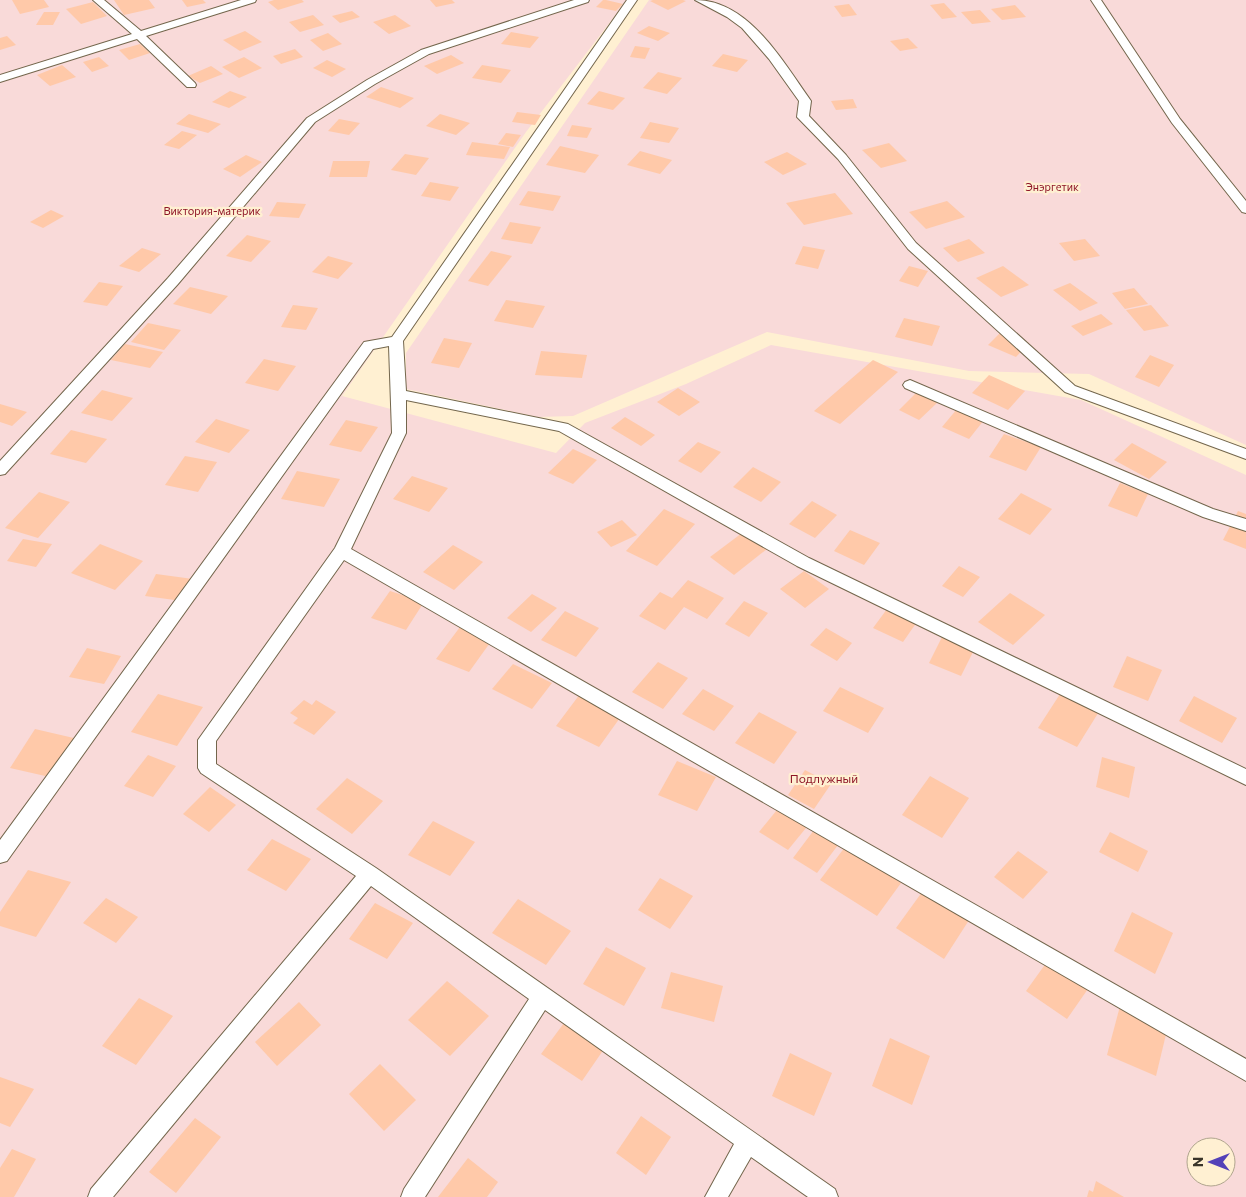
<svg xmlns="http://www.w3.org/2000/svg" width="1246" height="1197" font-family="Commissioner,sans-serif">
	<rect width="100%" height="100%" fill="#fff0d2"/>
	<!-- green -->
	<g fill="#f9dad9" fill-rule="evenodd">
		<path d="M0 0H627L526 132 342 396 556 453 585 423 686 384 771 345 1081 400 1246 475V1197H0ZM1196 1147H1226V1177H1196Z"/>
		<path d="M649 0H1246V445L1089 374 969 371 767 332 573 416 538 417 406 389V353Z"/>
	</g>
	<!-- building -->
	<g fill="#ffc9a9">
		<path d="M12 0H44L49 7 20 14Z"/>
		<path d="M114 0H149L155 8 124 15Z"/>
		<path d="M182 0H203L206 3 187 7Z"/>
		<path d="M274 0H302L304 2 278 10 268 2Z"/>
		<path d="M430 0H452L455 3 436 7Z"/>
		<path d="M603 0H606L623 4 616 11 596 7Z"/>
		<path d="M653 0H683L686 1 668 10 650 1Z"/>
		<path d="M93 2 107 16 81 24 66 9Z"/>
		<path d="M944 3 957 17 942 19 930 5Z"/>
		<path d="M849 4 857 15 842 17 834 6Z"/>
		<path d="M1015 5 1026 17 1002 20 991 9Z"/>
		<path d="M980 10 991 22 972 24 961 12Z"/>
		<path d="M352 11 360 17 340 23 332 16Z"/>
		<path d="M44 12H60L53 25H36Z"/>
		<path d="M313 15 324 25 300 32 289 22Z"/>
		<path d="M395 15 411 26 389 34 373 22Z"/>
		<path d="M649 26 670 33 658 41 637 33Z"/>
		<path d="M245 31 262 42 240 51 223 40Z"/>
		<path d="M511 32 539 37 530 48 501 44Z"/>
		<path d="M328 33 342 44 323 51 310 40Z"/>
		<path d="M7 36 16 45 0 50V38Z"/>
		<path d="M908 38 918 48 900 51 890 41Z"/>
		<path d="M140 44 150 53 129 60 119 50Z"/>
		<path d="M635 46 650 48 645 59 630 57Z"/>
		<path d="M295 49 303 57 281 64 273 56Z"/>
		<path d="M723 54 748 60 737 72 712 66Z"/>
		<path d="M451 55 464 63 437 74 424 66Z"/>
		<path d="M99 57 109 66 92 72 83 62Z"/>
		<path d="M244 57 262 68 239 78 222 67Z"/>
		<path d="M327 60 346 69 332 77 313 68Z"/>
		<path d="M62 65 76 77 50 86 37 75Z"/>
		<path d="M482 65 511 70 501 83 472 78Z"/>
		<path d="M211 66 223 74 200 83 188 76Z"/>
		<path d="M658 72 682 78 667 94 643 88Z"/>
		<path d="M381 87 414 98 400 108 366 97Z"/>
		<path d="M230 91 247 97 229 108 212 102Z"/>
		<path d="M599 91 625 98 613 110 587 104Z"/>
		<path d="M853 99 857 108 836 110 831 101Z"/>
		<path d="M517 112 541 115 535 125 512 122Z"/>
		<path d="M189 114 221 124 208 133 176 124Z"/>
		<path d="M440 114 470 123 456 135 426 126Z"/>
		<path d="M339 119 360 123 349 135 328 131Z"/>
		<path d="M650 122 679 128 669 143 640 138Z"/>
		<path d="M572 125 592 128 587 138 567 136Z"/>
		<path d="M182 131 197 135 179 149 164 145Z"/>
		<path d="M506 133 521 135 513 147 498 144Z"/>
		<path d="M472 142 510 147 504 159 466 155Z"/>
		<path d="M889 143 907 161 881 168 862 150Z"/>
		<path d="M560 146 599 155 585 173 546 165Z"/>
		<path d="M640 151 672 160 660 174 627 165Z"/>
		<path d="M787 152 807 164 783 175 764 162Z"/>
		<path d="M405 154 429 158 416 175 391 170Z"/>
		<path d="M246 155 262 162 240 177 223 169Z"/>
		<path d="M333 161H370L367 177H329Z"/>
		<path d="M430 182 459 187 450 201 421 196Z"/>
		<path d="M528 191 561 196 553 211 519 205Z"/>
		<path d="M835 193 853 214 804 225 786 203Z"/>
		<path d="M947 201 965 217 926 229 909 212Z"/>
		<path d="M277 202 306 204 299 218 269 216Z"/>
		<path d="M51 210 64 216 43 228 30 222Z"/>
		<path d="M510 222 541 227 532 244 501 239Z"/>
		<path d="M247 235 271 241 251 262 226 256Z"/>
		<path d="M969 239 985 253 958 262 943 248Z"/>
		<path d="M1085 239 1100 256 1074 261 1059 243Z"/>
		<path d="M803 246 825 250 818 269 795 264Z"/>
		<path d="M142 248 161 254 139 272 119 266Z"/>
		<path d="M491 251 512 256 488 286 468 281Z"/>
		<path d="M328 256 353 263 338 279 312 272Z"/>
		<path d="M909 266 928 271 918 287 899 281Z"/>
		<path d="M1003 266 1029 285 1001 297 976 278Z"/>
		<path d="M99 282 123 286 107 306 83 302Z"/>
		<path d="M1070 283 1098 303 1080 311 1053 290Z"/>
		<path d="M190 287 228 296 211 314 173 304Z"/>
		<path d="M1134 288 1148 304 1125 309 1112 293Z"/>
		<path d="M506 300 545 306 533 328 494 321Z"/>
		<path d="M293 305 318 308 306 330 281 327Z"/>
		<path d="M1151 305 1169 326 1144 331 1126 310Z"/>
		<path d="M1101 314 1113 324 1083 336 1071 326Z"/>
		<path d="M904 318 940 326 932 346 895 337Z"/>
		<path d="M148 323 181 330 164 350 131 342Z"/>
		<path d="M1002 331 1029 343 1016 357 988 345Z"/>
		<path d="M444 338 472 343 459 368 431 363Z"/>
		<path d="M125 344 163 352 150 368 111 360Z"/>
		<path d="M541 351 587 355 582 378 535 375Z"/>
		<path d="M1150 355 1174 365 1159 387 1135 377Z"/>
		<path d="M264 359 296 366 278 391 245 383Z"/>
		<path d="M873 360 898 372 840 424 814 411Z"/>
		<path d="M989 375 1025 391 1008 410 972 393Z"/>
		<path d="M678 388 700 402 679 416 657 402Z"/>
		<path d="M102 390 133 398 112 421 81 413Z"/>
		<path d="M917 392 938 402 919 420 899 410Z"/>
		<path d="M0 404 27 412 12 426 0 422Z"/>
		<path d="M957 409 984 420 969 439 942 427Z"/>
		<path d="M625 417 655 435 641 446 611 428Z"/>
		<path d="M216 419 250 430 229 453 195 442Z"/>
		<path d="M346 420 378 427 361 452 329 445Z"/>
		<path d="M71 430 107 439 86 463 50 454Z"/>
		<path d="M1004 434 1041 447 1026 471 989 457Z"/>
		<path d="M698 442 721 452 701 473 678 461Z"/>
		<path d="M1132 443 1167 462 1149 479 1114 460Z"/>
		<path d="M573 449 597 460 573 484 548 473Z"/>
		<path d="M185 456 217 462 198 492 165 485Z"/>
		<path d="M753 467 781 482 761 502 733 487Z"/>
		<path d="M297 471 340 479 324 507 281 499Z"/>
		<path d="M412 476 448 488 429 512 393 499Z"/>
		<path d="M1120 483 1148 494 1137 517 1108 506Z"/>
		<path d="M39 492 70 502 38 538 5 528Z"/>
		<path d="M1021 493 1052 509 1030 535 998 519Z"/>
		<path d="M812 501 837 515 815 538 789 524Z"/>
		<path d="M664 509 695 524 657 566 626 551Z"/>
		<path d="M1238 511 1246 514V549L1223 540Z"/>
		<path d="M622 520 637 535 611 547 597 532Z"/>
		<path d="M850 530 880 543 864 565 834 551Z"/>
		<path d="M742 533 767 549 734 575 710 557Z"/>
		<path d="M23 539 52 544 36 567 7 561Z"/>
		<path d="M100 544 143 561 115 590 71 573Z"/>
		<path d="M453 545 483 562 454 590 423 572Z"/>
		<path d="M959 566 980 577 963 597 942 586Z"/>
		<path d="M804 571 829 589 805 608 780 589Z"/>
		<path d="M156 574 193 579 182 601 145 596Z"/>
		<path d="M688 580 724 598 707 619 684 607 665 630 639 616 660 592 672 598Z"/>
		<path d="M390 591 424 602 406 630 371 618Z"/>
		<path d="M1010 593 1045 615 1013 645 978 622Z"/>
		<path d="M532 594 557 608 531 632 507 618Z"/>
		<path d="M744 601 768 613 749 637 725 624Z"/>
		<path d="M890 605 919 619 903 642 873 628Z"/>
		<path d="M565 611 599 628 576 657 541 640Z"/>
		<path d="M460 627 492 640 469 672 436 659Z"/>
		<path d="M826 628 852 643 837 661 810 645Z"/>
		<path d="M946 629 978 642 961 676 929 663Z"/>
		<path d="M87 648 121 656 104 684 69 677Z"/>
		<path d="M1127 656 1162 670 1148 701 1113 687Z"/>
		<path d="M658 662 688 678 663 709 632 692Z"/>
		<path d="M513 664 552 683 532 709 492 689Z"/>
		<path d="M840 687 884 708 868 733 823 711Z"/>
		<path d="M703 689 734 706 714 731 682 714Z"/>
		<path d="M1062 691 1100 710 1077 747 1038 728Z"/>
		<path d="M158 694 203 707 177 746 131 732Z"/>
		<path d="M580 694 622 715 599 747 556 726Z"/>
		<path d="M1194 696 1237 718 1222 743 1179 721Z"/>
		<path d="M304 700 312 705 316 700 336 712 314 735 293 723 298 718 290 713Z"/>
		<path d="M759 712 797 732 774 764 735 743Z"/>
		<path d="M35 729 78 739 54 778 10 768Z"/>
		<path d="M148 755 176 766 153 797 124 786Z"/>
		<path d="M1102 757 1135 767 1129 798 1096 787Z"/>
		<path d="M677 761 716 777 697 811 658 795Z"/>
		<path d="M805 770 831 784 814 809 788 795Z"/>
		<path d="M930 776 969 798 942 838 902 815Z"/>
		<path d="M347 778 383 801 352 834 316 809Z"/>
		<path d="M210 787 236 805 209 832 183 814Z"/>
		<path d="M781 805 810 823 788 850 759 832Z"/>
		<path d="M433 821 475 842 450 876 408 855Z"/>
		<path d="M817 826 841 841 817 873 793 858Z"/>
		<path d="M1110 832 1148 851 1138 872 1099 852Z"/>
		<path d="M272 839 311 859 286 891 247 870Z"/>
		<path d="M845 847 901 883 877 916 820 880Z"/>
		<path d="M1018 851 1048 872 1023 899 994 877Z"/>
		<path d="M28 870 71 882 36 937 0 926V912Z"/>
		<path d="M660 878 693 896 670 929 638 910Z"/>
		<path d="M925 888 971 917 944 959 896 928Z"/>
		<path d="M106 898 138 917 116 943 83 923Z"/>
		<path d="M518 899 571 931 546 965 492 933Z"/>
		<path d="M375 903 413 923 387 959 349 939Z"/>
		<path d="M1132 912 1173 933 1155 974 1114 951Z"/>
		<path d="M606 947 646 968 624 1006 583 984Z"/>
		<path d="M1049 959 1090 986 1067 1019 1026 991Z"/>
		<path d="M671 972 723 986 714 1022 661 1008Z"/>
		<path d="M447 981 489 1016 450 1056 408 1020Z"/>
		<path d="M139 998 173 1016 136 1065 102 1046Z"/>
		<path d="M299 1002 321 1025 277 1066 255 1042Z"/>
		<path d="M1120 1006 1168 1026 1156 1076 1107 1055Z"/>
		<path d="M564 1023 604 1049 582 1081 541 1054Z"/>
		<path d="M890 1038 930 1056 912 1105 872 1086Z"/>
		<path d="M790 1053 832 1073 814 1116 772 1096Z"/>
		<path d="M380 1064 416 1100 384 1131 349 1094Z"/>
		<path d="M0 1077 34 1089 10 1127 0 1123Z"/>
		<path d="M641 1116 671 1137 646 1175 616 1153Z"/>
		<path d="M195 1118 221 1137 176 1193 149 1172Z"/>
		<path d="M12 1149 36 1159 14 1197H0V1168Z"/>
		<path d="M468 1158 498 1182 487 1197H438Z"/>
		<path d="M1096 1181 1124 1197H1087L1089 1190 1093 1192Z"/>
	</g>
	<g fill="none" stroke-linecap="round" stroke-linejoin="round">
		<defs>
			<g id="service">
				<path d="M93 0H104L141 31 241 0H256L255 2 146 36 195 83 196 85 195 87H187L137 39 0 82V75L132 34Z"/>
				<path d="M574 0H589L588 2 429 54 375 84 315 122 178 284 5 474 0 475V461L168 278 307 118 367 80 421 50Z"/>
				<path d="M627 0H637L403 341 406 391 568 424 809 558 1246 769V785L797 566 559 431 406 400V433L351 549 1246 1059V1081L344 560 216 741V764L376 868 835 1189 838 1197H808L751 1157 728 1197H705L734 1144 545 1010 425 1197H401L404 1189 529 999 371 886 113 1197H88L91 1189 356 876 201 773 198 768V740L335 548 392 433 389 346 373 349 7 861 0 863V840L364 342 392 337Z"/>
				<path d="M695 0C749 0 783 62 811 101L809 116 846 155 916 243 1075 386 1246 449V459L1065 392 908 249 838 159 799 119 797 117 799 101 769 59 742 28 727 17Z"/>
				<path d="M1091 0H1101L1180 119 1246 201V213L1242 212 1172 123Z"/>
				<path d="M910 380 1213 509 1246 519V531L1203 517 905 388 903 385 905 382Z"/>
			</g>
		</defs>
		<!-- service casing -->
		<use href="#service" stroke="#73664c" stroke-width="2"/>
		<!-- service -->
		<use href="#service" fill="#fff" fill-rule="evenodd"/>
	</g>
	<g text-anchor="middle" stroke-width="4.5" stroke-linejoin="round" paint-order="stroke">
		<!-- far-park labels -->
		<g font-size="11" fill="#8e1527" stroke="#fff0d2">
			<text x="1052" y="191">Энэргетик</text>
			<text x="212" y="215">Виктория-материк</text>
		</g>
		<!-- park labels -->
		<g font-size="12" fill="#8e1527" stroke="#fff0d2">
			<text x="824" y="783">Подлужный</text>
		</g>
	</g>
	<!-- north arrow -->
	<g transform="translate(1211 1162) rotate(270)"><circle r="24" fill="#fff0d2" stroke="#b0a58e"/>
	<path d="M0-4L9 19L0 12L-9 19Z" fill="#5341b8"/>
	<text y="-8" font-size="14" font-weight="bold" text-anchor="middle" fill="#3a3529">N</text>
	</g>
</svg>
